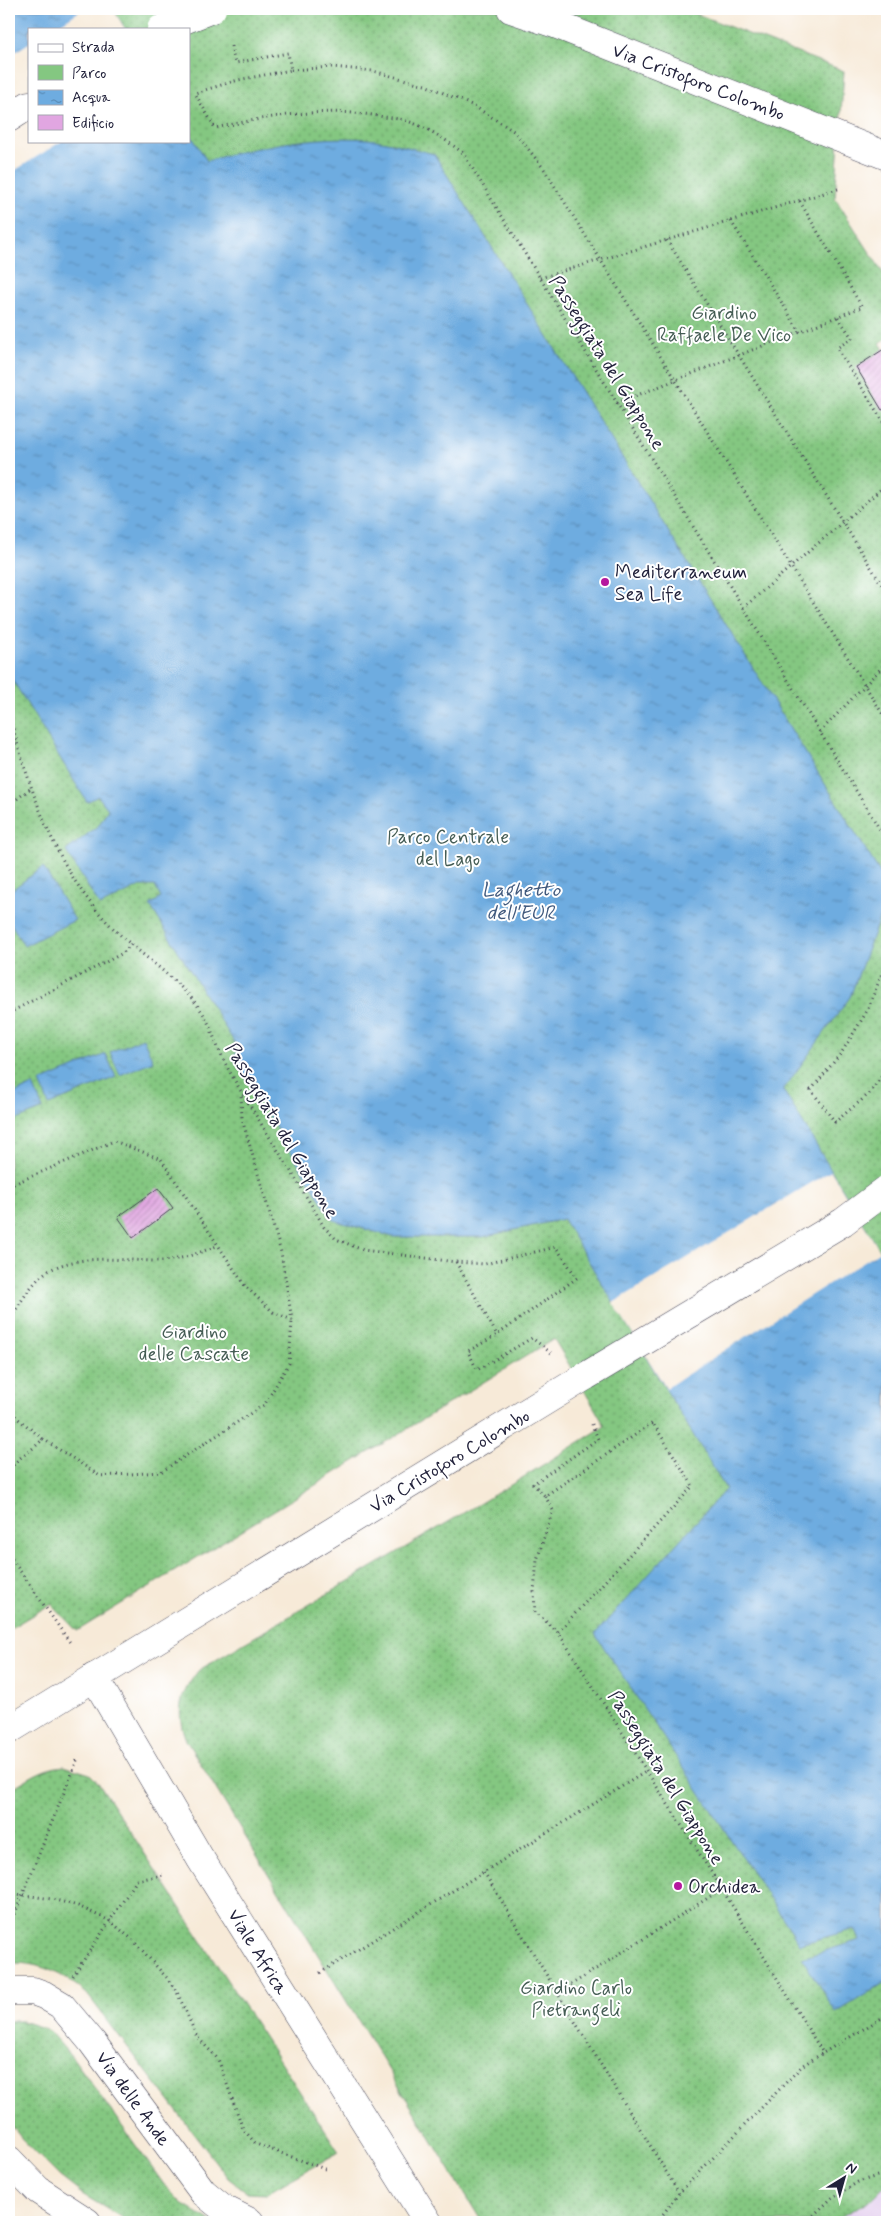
<svg xmlns="http://www.w3.org/2000/svg" width="896" height="2231" font-family="Mynerve,sans-serif">
	<defs>
		<pattern id="green-dots" width="8" height="8" patternUnits="userSpaceOnUse" patternTransform="scale(1.25)"><rect width="8" height="8" fill="#84c781"/><path d="M2 2h.1M6 6h.1" fill="none" stroke="#6ca16b" stroke-width="1.8" stroke-linecap="round"/></pattern>
		<pattern id="water-ripples" width="26" height="14" patternUnits="userSpaceOnUse" patternTransform="scale(1.25)"><rect width="26" height="14" fill="#6eace0"/><path d="M2 4q2-2 4 0t4 0M15 11q2-2 4 0t4 0" fill="none" stroke="#5a8cb7"/></pattern>
		<pattern id="building-hatch" width="6" height="6" patternUnits="userSpaceOnUse" patternTransform="scale(1.25)"><rect width="6" height="6" fill="#e1a6e1"/><path d="M-1 1l2-2M0 6l6-6M5 7l2-2" fill="none" stroke="#b687b8"/></pattern>
	</defs>
	<rect width="100%" height="100%" fill="#fff"/>
	<filter id="ink" filterUnits="userSpaceOnUse"><feTurbulence type="fractalNoise" baseFrequency=".02" numOctaves="2"/><feDisplacementMap in="SourceGraphic" scale="10" xChannelSelector="R" yChannelSelector="G"/><feConvolveMatrix kernelMatrix="1 2 1 2 8 2 1 2 1" color-interpolation-filters="sRGB"/></filter>
	<filter id="wash" filterUnits="userSpaceOnUse"><feTurbulence type="fractalNoise" baseFrequency=".0096" numOctaves="4" result="noise"/><feDisplacementMap in="SourceGraphic" scale="20" xChannelSelector="R" yChannelSelector="G"/><feGaussianBlur stdDeviation="1.12" result="paint"/><feColorMatrix in="noise" values="0 0 0 0 0 0 0 0 0 0 0 0 0 0 0 0 0 1.4 0 .05"/><feComposite in="paint" operator="in"/></filter>
	<g filter="url(#wash)">
		<rect width="100%" height="100%" fill="#f7ead8"/>
		<!-- built -->
		<path fill="#e6d3f0" d="M887 2184V2222H832L873 2198Z"/>
		<!-- green -->
		<g fill="url(#green-dots)" stroke="#53745e" fill-rule="evenodd">
			<path d="M9 9H684L844 71 835 198 887 279V338L880 343 887 355V2184L873 2198 832 2222H482L186 1740C175 1711 180 1693 199 1670L514 1483 605 1426 554 1339 77 1631 51 1604 9 1629ZM29 29H189V141H29Z"/>
			<path d="M64 1766 90 1774 100 1785 339 2152 267 2193 246 2192 228 2178 87 1994C64 1974 40 1962 9 1963V1790C28 1779 41 1768 64 1766Z"/>
			<path d="M9 2021H22L47 2029 73 2058 165 2186 184 2205 213 2222H129L82 2194 59 2176 22 2139 9 2122Z"/>
		</g>
		<!-- water -->
		<g fill="url(#water-ripples)" stroke="#48678e">
			<path d="M9 9H113L125 29H29V141H189V132L207 161C257 146 314 135 367 139 389 141 413 149 434 154L887 884V897L850 997 783 1090 887 1263V1981L836 2013 802 1958 860 1940 855 1929 800 1944 595 1634 726 1489 563 1219 482 1237H393L333 1220 233 1057 239 1050 150 905 161 898 155 886H140L100 906 66 851 99 825 108 809 98 796 87 802 9 674Z"/>
			<path d="M43 867 75 920 24 946 9 920V892Z"/>
			<path d="M143 1038 153 1061 120 1075 110 1052Z"/>
			<path d="M106 1054 116 1077 49 1105 40 1082Z"/>
			<path d="M33 1085 43 1109 9 1123V1096Z"/>
		</g>
		<!-- pier -->
		<g fill="#f7ead8">
			<path d="M83 9H113L125 29H52Z"/>
			<path d="M29 43V141H62L9 174V56Z"/>
			<path d="M831 1171 880 1251 666 1388 613 1303Z"/>
		</g>
		<g id="blocks">
			<!-- building -->
			<g fill="url(#building-hatch)">
				<path d="M884 349 887 355V408L882 410 856 367Z"/>
				<path d="M158 1188 173 1208 133 1238 118 1217Z"/>
			</g>
		</g>
	</g>
	<g filter="url(#ink)">
		<use href="#blocks" fill-opacity="0" stroke="#424053" stroke-width="1"/>
		<g fill="none" stroke-linecap="round" stroke-linejoin="round">
			<defs>
				<g id="minor">
					<path d="M94 1677 200 1858 428 2222"/>
					<path d="M9 1991H33L44 1995 61 2005 92 2042 203 2192 224 2209 250 2222"/>
					<path d="M9 2160 38 2190 87 2222"/>
				</g>
				<g id="primary">
					<path d="M511 9 555 24 887 156"/>
					<path d="M9 118 29 105"/>
					<path d="M9 1730 586 1376"/>
				</g>
			</defs>
			<!-- minor casing -->
			<use href="#minor" stroke="#424053" stroke-width="29"/>
			<!-- primary casing -->
			<use href="#primary" stroke="#424053" stroke-width="29"/>
			<!-- path -->
			<g stroke="#424053" stroke-width="3" stroke-dasharray="1 4" stroke-linecap="butt">
				<path d="M231 46 235 63 288 53 291 70 238 80 195 93 215 128C270 116 327 106 384 117 393 118 402 119 410 122 430 129 446 140 463 153L887 841"/>
				<path d="M291 70 332 67 373 71 425 85 474 106 515 132 544 169 887 721"/>
				<path d="M731 221 800 332"/>
				<path d="M667 240 887 593"/>
				<path d="M540 278 841 188"/>
				<path d="M838 317 852 338 837 348 887 428"/>
				<path d="M617 403 862 307 799 200"/>
				<path d="M743 608 887 484"/>
				<path d="M9 720 12 725C32 795 57 871 109 924 136 952 178 978 200 1009 210 1022 214 1040 221 1054 225 1064 230 1072 235 1081 264 1130 296 1177 324 1227L336 1239 363 1250 456 1262 485 1264 556 1247 577 1278 497 1335"/>
				<path d="M820 732 887 662"/>
				<path d="M9 805 30 789"/>
				<path d="M887 961 867 1011 842 1052 811 1090 835 1122 869 1094 887 1069"/>
				<path d="M9 1013 123 953 131 944"/>
				<path d="M887 1100V1104"/>
				<path d="M9 1186 114 1141 161 1159 245 1286 273 1312 292 1320 281 1252 242 1119 241 1093"/>
				<path d="M456 1262 497 1335 468 1351 477 1370 532 1338 551 1353"/>
				<path d="M9 1322C17 1307 33 1280 48 1271 79 1253 124 1261 158 1261 179 1261 198 1253 217 1246"/>
				<path d="M9 1402 16 1417 43 1439C30 1453 19 1455 9 1471"/>
				<path d="M43 1439 100 1476 161 1472 265 1404 289 1363 292 1320"/>
				<path d="M545 1496 553 1510 537 1560 534 1591 535 1612 558 1632 722 1889 823 2053 887 2015"/>
				<path d="M9 1555 71 1644"/>
				<path d="M558 1632 693 1486 653 1423 545 1496 533 1484 598 1439 591 1422"/>
				<path d="M484 1872 679 2193"/>
				<path d="M9 1893 52 1899 78 1906 110 1921 133 1940 166 1977 177 1992 197 2037 218 2059 243 2129 256 2144 325 2169"/>
				<path d="M9 1928 78 1758"/>
				<path d="M320 1973 647 1771"/>
				<path d="M73 1976 137 1880 164 1875"/>
				<path d="M558 1993 722 1889"/>
				<path d="M657 2222 679 2193 803 2065 823 2053"/>
				<path d="M806 2222 832 2198 858 2182 887 2173"/>
			</g>
			<!-- minor -->
			<use href="#minor" stroke="#fff" stroke-width="28"/>
			<!-- primary -->
			<use href="#primary" stroke="#fff" stroke-width="28"/>
			<defs>
				<g id="primary-bridge">
					<path d="M161 29 212 9"/>
					<path d="M586 1376 843 1222 887 1189"/>
				</g>
			</defs>
			<!-- primary-bridge casing -->
			<use href="#primary-bridge" stroke="#424053" stroke-width="29" stroke-linecap="butt"/>
			<!-- primary-bridge -->
			<use href="#primary-bridge" stroke="#fff" stroke-width="28"/>
		</g>
	</g>
	<!-- markers -->
	<g fill="#b5179e" stroke="#fff" stroke-width="2">
		<circle cx="605" cy="582" r="5"/>
		<circle cx="678" cy="1886" r="5"/>
	</g>
	<g text-anchor="middle" stroke-width="4" stroke-linejoin="round" paint-order="stroke">
		<!-- street labels -->
		<g font-size="19" fill="#22223b" stroke="#fff">
			<text transform="translate(699 81) rotate(21)" y="7">Via Cristoforo Colombo</text>
			<text transform="translate(608 362) rotate(58)" y="7">Passeggiata del Giappone</text>
			<text transform="translate(283 1130) rotate(59)" y="7">Passeggiata del Giappone</text>
			<text transform="translate(449 1460) rotate(-31)" y="7">Via Cristoforo Colombo</text>
			<text transform="translate(667 1777) rotate(58)" y="7">Passeggiata del Giappone</text>
			<text transform="translate(259 1951) rotate(58)" y="7">Viale Africa</text>
			<text transform="translate(134 2098) rotate(54)" y="7">Via delle Ande</text>
		</g>
		<!-- park labels -->
		<g font-size="19" fill="#445c54" stroke="#fff">
			<text x="724" y="319">Giardino<tspan x="724" dy="22">Raffaele De Vico</tspan></text>
			<text x="448" y="843">Parco Centrale<tspan x="448" dy="22">del Lago</tspan></text>
			<text x="194" y="1338">Giardino<tspan x="194" dy="22">delle Cascate</tspan></text>
			<text x="576" y="1994">Giardino Carlo<tspan x="576" dy="22">Pietrangeli</tspan></text>
		</g>
		<!-- poi labels -->
		<g font-size="19" fill="#22223b" stroke="#fff" text-anchor="start">
			<text x="615" y="578">Mediterraneum<tspan x="615" dy="22">Sea Life</tspan></text>
			<text x="688" y="1893">Orchidea</text>
		</g>
		<!-- water labels -->
		<g font-size="20" font-style="italic" fill="#40597d" stroke="#fff">
			<text x="521" y="896">Laghetto<tspan x="521" dy="23">dell'EUR</tspan></text>
		</g>
	</g>
	<!-- margin -->
	<rect width="896" height="2231" fill="none" stroke="#fff" stroke-width="30"/>
	<!-- legend -->
	<rect x="28" y="28" width="162" height="115" fill="#ffffff" stroke="#a7a7b1"/>
	<rect x="38" y="44" width="25" height="8" fill="#ffffff" stroke="#a7a7b1"/>
	<text x="72" y="52" font-size="15" fill="#22223b">Strada</text>
	<rect x="38" y="65" width="25" height="15" fill="#84c781" stroke="#a7a7b1"/>
	<text x="72" y="78" font-size="15" fill="#22223b">Parco</text>
	<rect x="38" y="90" width="25" height="15" fill="url(#water-ripples)" stroke="#a7a7b1"/>
	<text x="72" y="102" font-size="15" fill="#22223b">Acqua</text>
	<rect x="38" y="115" width="25" height="15" fill="#e1a6e1" stroke="#a7a7b1"/>
	<text x="72" y="128" font-size="15" fill="#22223b">Edificio</text>
	<!-- north arrow -->
	<g transform="translate(844 2178) rotate(37)" stroke="#ffffff" stroke-width="4" paint-order="stroke">
	<path d="M0-4L9 19L0 12L-9 19Z" fill="#22223b"/>
	<text y="-8" font-size="14" font-weight="bold" text-anchor="middle" fill="#22223b">N</text>
	</g>
</svg>
